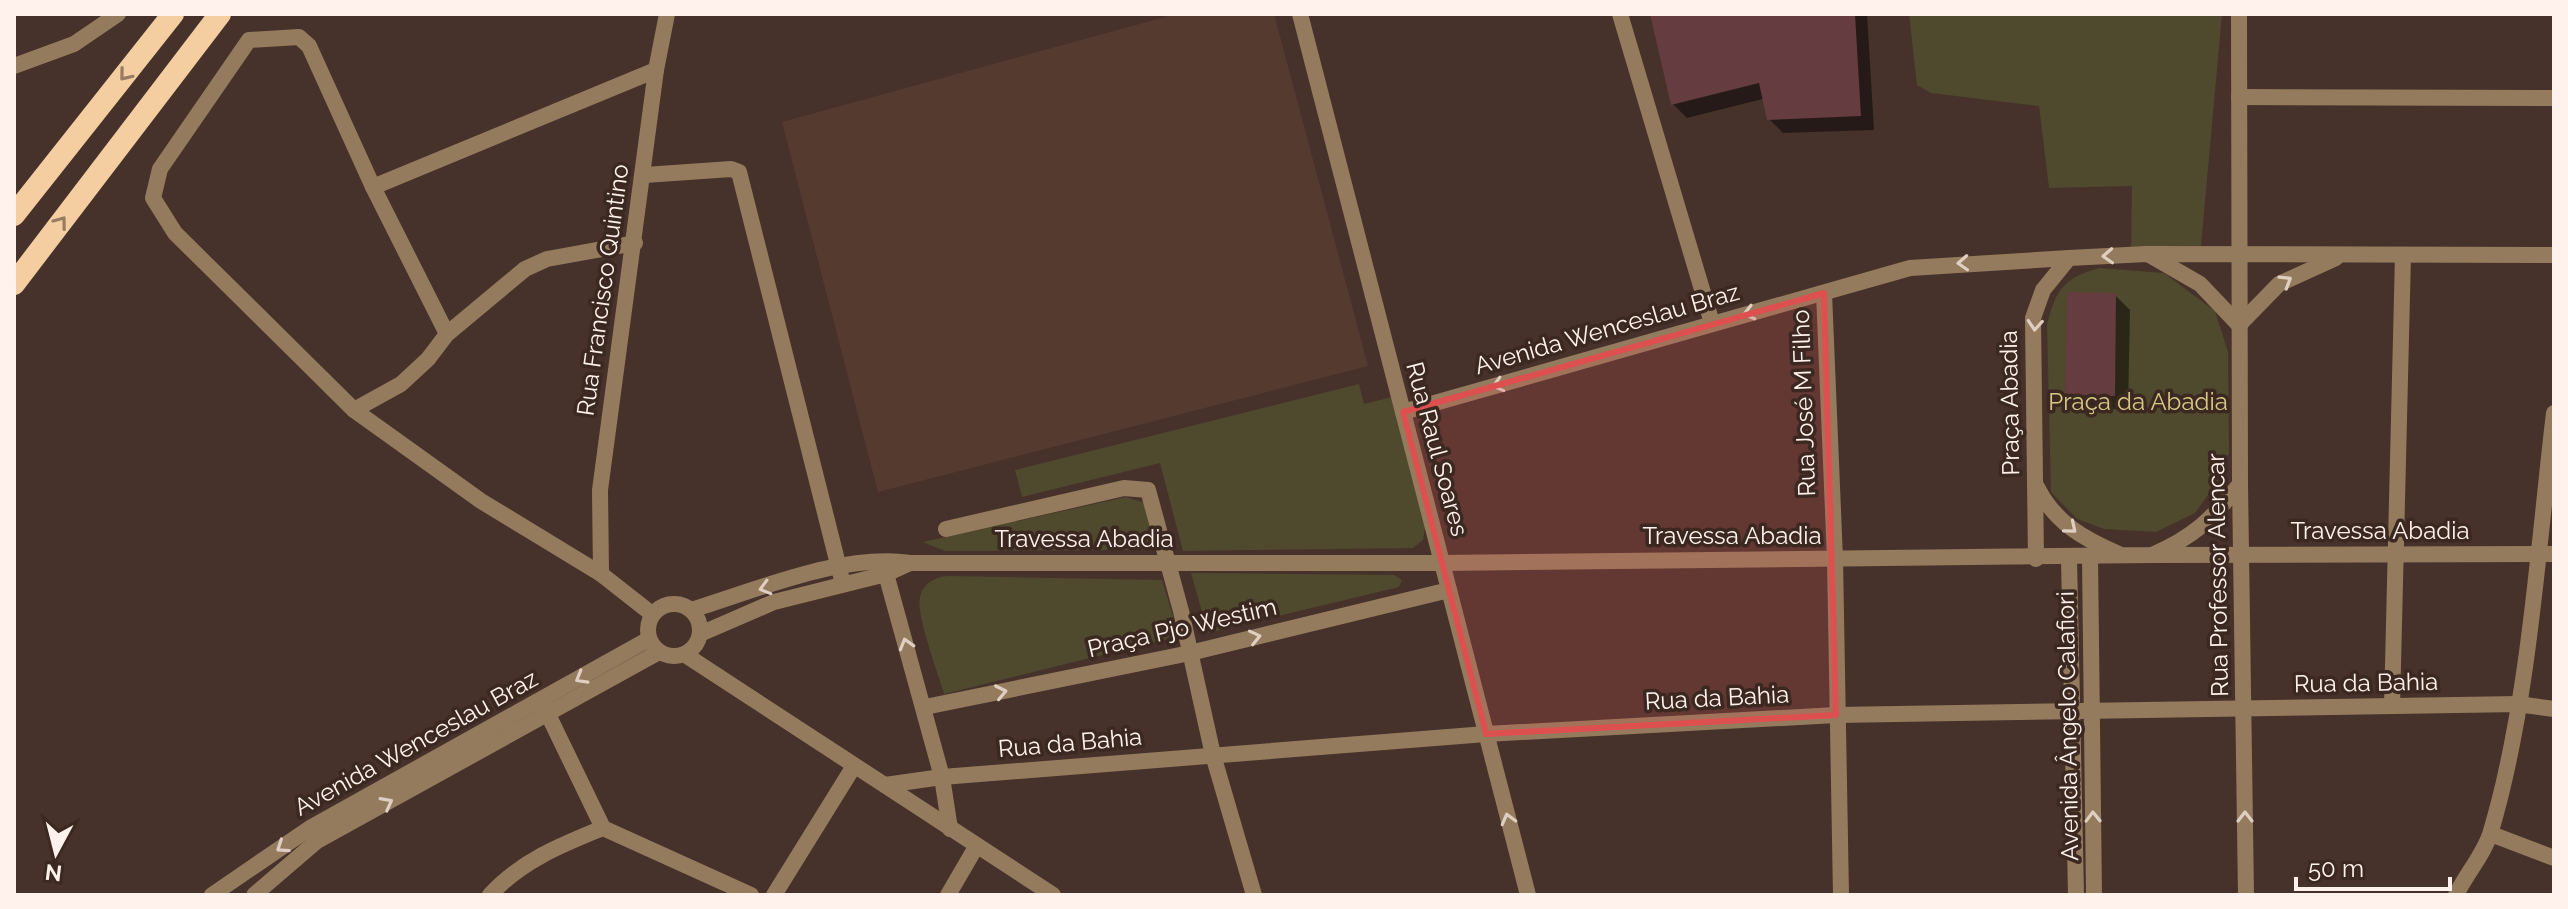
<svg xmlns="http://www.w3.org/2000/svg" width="2568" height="909" font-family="Raleway,sans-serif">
	<rect width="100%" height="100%" fill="#46322b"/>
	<!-- built -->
	<path fill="#553a30" d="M1176 14H1274L1368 366 878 492 782 122Z"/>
	<!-- green -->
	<g fill="#4f492d">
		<path d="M1909 14H2222L2201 246 2131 247 2132 186 2049 188 2039 106 1931 93 1917 85Z"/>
		<path d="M2099 268 2164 273 2215 311 2228 352 2229 453 2218 481 2195 513 2156 532 2104 529 2077 519 2051 492 2047 324C2056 289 2064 278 2099 268Z"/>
		<path d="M1359 384 1364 404 1392 397 1425 527 1423 540 1413 548 1183 551 1160 463 1022 497 1015 470Z"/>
		<path d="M1126 497 1145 503 1155 541 1146 550 945 551 923 542Z"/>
		<path d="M1191 573 1394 575 1402 580 1399 587 1208 633Z"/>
		<path d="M948 576 1162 580 1179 636 944 694C938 672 916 617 920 597 923 583 935 577 948 576Z"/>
	</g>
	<!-- shadow -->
	<g fill="#0007">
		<path d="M1652 14H1867L1874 130 1783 133 1769 119 1763 99 1687 118 1673 104Z"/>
		<path d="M2115 295 2130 310 2128 409H2082L2067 394Z"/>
	</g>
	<!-- building -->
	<g fill="#653c40">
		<path d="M1650 14H1855L1861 116 1767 120 1759 83 1671 105Z"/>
		<path d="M2067 292 2116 293 2115 396 2065 395Z"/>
	</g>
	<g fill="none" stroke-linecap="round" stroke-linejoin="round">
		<!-- minor -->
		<g stroke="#957b5d" stroke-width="16">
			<path d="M1300 14 1528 895"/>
			<path d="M1620 14 1712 323"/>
			<path d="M14 66 74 44 118 14"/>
			<path d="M2239 97 2554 98"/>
			<path d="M645 175 731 169 739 172 842 580"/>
			<path d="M373 187 309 46 299 37 249 40 160 169 153 198 175 233 354 410 481 501 601 574 652 614"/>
			<path d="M1824 293 1835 559 1841 895"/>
			<path d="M447 334 373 187 656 70"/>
			<path d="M354 410 401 384 428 359 447 334 525 269 547 259 635 243"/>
			<path d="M1403 412 1910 268 2069 258"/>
			<path d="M2240 484 2246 895"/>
			<path d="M946 529 1124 488 1148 490 1181 611 1213 755 1254 895"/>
			<path d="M2152 555 2554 554"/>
			<path d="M883 563 942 777 950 829"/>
			<path d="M601 574 600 490 656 70 667 14"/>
			<path d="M684 654 1053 895"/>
			<path d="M542 702 603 828 751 895"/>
			<path d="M2392 706 2403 255"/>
			<path d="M925 707 1190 653 1449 590"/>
			<path d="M885 785 942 777 1486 734 1836 715 2518 704 2554 709"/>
			<path d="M2491 834 2554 858"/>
			<path d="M490 895C521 861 561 845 603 828"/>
			<path d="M774 895 854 766"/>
			<path d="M948 895 976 847"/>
			<path d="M2456 895C2466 874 2485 853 2491 831 2529 703 2538 546 2554 413"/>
		</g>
		<!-- tertiary -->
		<g stroke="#957b5d" stroke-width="16">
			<path d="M2148 254 2200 284 2239 325 2279 284 2336 258"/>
			<path d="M2037 487C2055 523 2084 539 2119 554"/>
			<path d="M2090 557 2094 895"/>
			<path d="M2069 558 2076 895"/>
			<path d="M2036 559 2033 318 2043 290 2069 258 2146 254 2554 255"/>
			<circle cx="674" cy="630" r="26"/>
			<path d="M691 610C757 590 842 553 910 563H1442L2152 555C2194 537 2212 519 2240 484L2239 14"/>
			<path d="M700 634 774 602 886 574 910 563"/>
			<path d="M212 895 310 828 649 639"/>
			<path d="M254 895 317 841 659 652"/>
		</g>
		<!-- trunk -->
		<g stroke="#f4cea0" stroke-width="22">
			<path d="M14 215 173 14"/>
			<path d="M14 284 220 14"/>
		</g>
	</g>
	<!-- one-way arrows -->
	<defs><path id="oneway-chevron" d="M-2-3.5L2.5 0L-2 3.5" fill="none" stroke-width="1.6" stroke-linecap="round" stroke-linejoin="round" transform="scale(2)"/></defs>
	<g stroke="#987b60">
		<use href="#oneway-chevron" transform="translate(125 75) rotate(129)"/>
		<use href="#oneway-chevron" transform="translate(61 222) rotate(-53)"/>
	</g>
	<g stroke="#dfcec2">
		<use href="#oneway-chevron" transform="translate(2108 256) rotate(177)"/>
		<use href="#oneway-chevron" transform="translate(1963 263) rotate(177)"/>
		<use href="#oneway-chevron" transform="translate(2286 281) rotate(-31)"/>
		<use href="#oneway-chevron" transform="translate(1749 313) rotate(165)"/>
		<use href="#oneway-chevron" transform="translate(2035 325) rotate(94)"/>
		<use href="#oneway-chevron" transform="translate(1498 385) rotate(164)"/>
		<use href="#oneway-chevron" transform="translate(2071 528) rotate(40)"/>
		<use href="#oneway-chevron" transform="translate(765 588) rotate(164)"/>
		<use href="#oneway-chevron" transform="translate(1255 637) rotate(-13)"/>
		<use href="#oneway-chevron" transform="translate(906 644) rotate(-106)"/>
		<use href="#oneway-chevron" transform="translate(581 678) rotate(150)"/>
		<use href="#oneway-chevron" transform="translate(1001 692) rotate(-12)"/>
		<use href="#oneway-chevron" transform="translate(387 803) rotate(-28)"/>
		<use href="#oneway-chevron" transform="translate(2093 817) rotate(-91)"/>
		<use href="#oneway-chevron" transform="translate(2245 817) rotate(-90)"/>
		<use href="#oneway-chevron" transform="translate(1508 819) rotate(-105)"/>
		<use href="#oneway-chevron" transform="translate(282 847) rotate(146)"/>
	</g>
	<!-- marked area -->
	<path fill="#de504f" fill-opacity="0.2" stroke="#de504f" stroke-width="6" stroke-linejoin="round" d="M1824 293 1836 715 1486 734 1403 412Z"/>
	<g text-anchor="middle" stroke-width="7" stroke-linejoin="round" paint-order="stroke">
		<!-- street labels -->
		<g font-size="24" fill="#fff2ed" stroke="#3b2821">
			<text transform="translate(603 290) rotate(-82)" y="8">Rua Francisco Quintino</text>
			<text transform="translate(1607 329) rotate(-16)" y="8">Avenida Wenceslau Braz</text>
			<text transform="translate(1804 403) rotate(-92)" y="8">Rua José M Filho</text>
			<text transform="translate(2010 403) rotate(-91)" y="8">Praça Abadia</text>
			<text transform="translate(1437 449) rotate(75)" y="8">Rua Raul Soares</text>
			<text x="2380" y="539">Travessa Abadia</text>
			<text x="1732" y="544">Travessa Abadia</text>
			<text x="1084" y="547">Travessa Abadia</text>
			<text transform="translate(2218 575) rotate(-91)" y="8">Rua Professor Alencar</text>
			<text transform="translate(1182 628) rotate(-13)" y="8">Praça Pjo Westim</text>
			<text transform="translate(2366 683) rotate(-1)" y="8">Rua da Bahia</text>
			<text transform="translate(1717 698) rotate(-3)" y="8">Rua da Bahia</text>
			<text transform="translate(2068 726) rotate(-91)" y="8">Avenida Ângelo Calafiori</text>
			<text transform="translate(416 743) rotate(-29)" y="8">Avenida Wenceslau Braz</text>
			<text transform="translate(1070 743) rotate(-5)" y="8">Rua da Bahia</text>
		</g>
		<!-- park labels -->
		<g font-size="24" fill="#d6c985" stroke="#3b2821">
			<text x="2138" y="410">Praça da Abadia</text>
		</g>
	</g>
	<!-- border -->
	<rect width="2568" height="909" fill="none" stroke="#fff2ed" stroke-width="32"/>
	<!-- north arrow -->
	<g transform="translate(56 853) rotate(187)" stroke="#3b2821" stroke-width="6" paint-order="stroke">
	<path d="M0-6L14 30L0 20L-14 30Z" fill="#fff2ed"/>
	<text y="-12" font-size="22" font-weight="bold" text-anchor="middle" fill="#fff2ed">N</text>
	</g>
	<!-- scale -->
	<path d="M2296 877v12h154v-12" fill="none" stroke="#fff2ed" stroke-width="4"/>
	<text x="2308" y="877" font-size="24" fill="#fff2ed" stroke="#3b2821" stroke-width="6" paint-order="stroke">50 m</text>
</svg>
